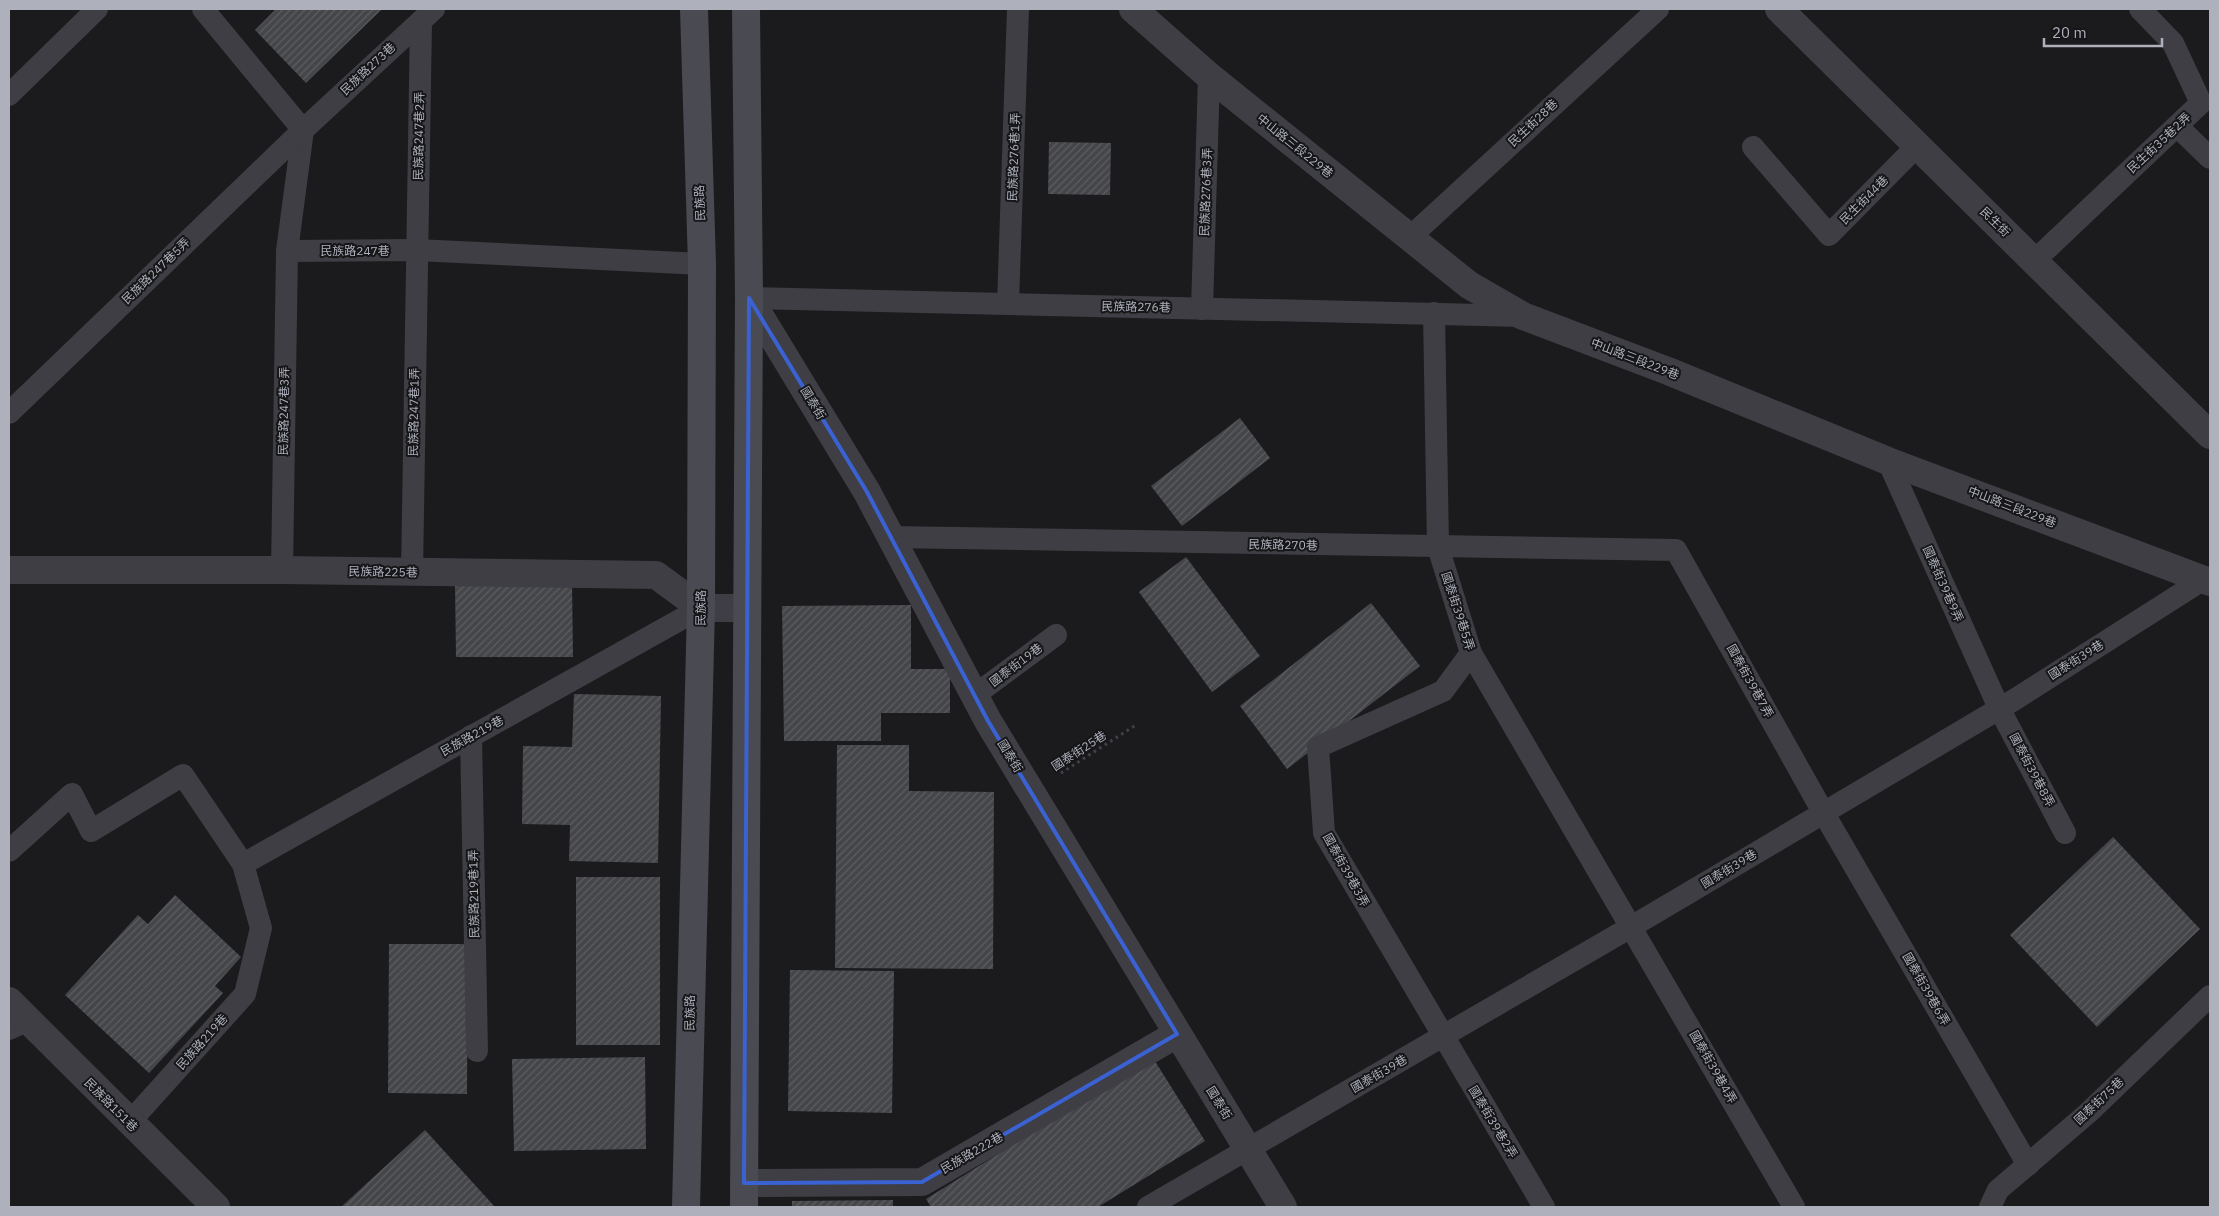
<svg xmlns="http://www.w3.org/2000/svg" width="2219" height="1216" font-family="'IBM Plex Sans','Noto Sans TC',sans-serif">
	<defs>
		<pattern id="building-hatch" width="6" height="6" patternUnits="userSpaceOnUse" patternTransform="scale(1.25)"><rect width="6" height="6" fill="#45464a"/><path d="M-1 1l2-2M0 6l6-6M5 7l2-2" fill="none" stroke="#5d5e62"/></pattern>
	</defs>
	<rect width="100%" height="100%" fill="#1b1b1d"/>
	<!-- building -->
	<g fill="url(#building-hatch)">
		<path d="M276 9H382L306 83 255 30Z"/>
		<path d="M1049 142 1111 143 1110 195 1048 194Z"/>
		<path d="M1240 418 1270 458 1182 526 1151 486Z"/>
		<path d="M1186 557 1260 656 1212 692 1139 592Z"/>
		<path d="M572 583 573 657H456L455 584Z"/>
		<path d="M1371 603 1420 666 1287 769 1240 706Z"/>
		<path d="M911 605V669H950V713H881V741H784L782 606Z"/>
		<path d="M574 694 661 696 658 863 569 861 570 825 522 824 523 746 572 747Z"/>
		<path d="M837 745H909V791L994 792 993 969 835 968Z"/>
		<path d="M2113 837 2200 929 2097 1027 2010 935Z"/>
		<rect x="576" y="877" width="84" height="168"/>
		<path d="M175 895 241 957 215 986 223 993 149 1073 65 995 138 915 148 924Z"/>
		<path d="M389 944H468L467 1094 388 1093Z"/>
		<path d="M790 970 894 971 892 1113 788 1111Z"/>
		<path d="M645 1057 646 1149 514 1151 512 1059Z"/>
		<path d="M1153 1058 1205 1141 1098 1207H931L926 1199Z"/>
		<path d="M425 1130 495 1207H341Z"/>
		<path d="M893 1200V1207H792V1201Z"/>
	</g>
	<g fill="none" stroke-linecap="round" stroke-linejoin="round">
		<!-- path -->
		<path stroke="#424349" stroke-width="3" stroke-dasharray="2.5 4" stroke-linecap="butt" d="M1061 773 1136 725"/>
		<!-- service -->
		<g stroke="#3e3e44" stroke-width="22">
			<path d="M203 9 303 130 287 251 416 250 702 264"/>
			<path d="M9 95 97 9"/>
			<path d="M2177 126 2210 158"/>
			<path d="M1753 147 1829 235 1917 146"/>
			<path d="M1409 238 1658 9"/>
			<path d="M2034 261 2201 103 2173 43 2140 9"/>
			<path d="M749 298 1523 316"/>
			<path d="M1008 304 1018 9"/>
			<path d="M1202 309 1209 76"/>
			<path d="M1434 313 1438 547 1471 653 1794 1207"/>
			<path d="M9 413 303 130 434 9"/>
			<path d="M1888 461 1999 708 2065 833"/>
			<path d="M891 537 1676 550 1823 812 2028 1165"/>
			<path d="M282 570 287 251"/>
			<path d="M412 573 421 21"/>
			<path d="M1471 653 1443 691 1318 747 1324 833 1544 1207"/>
			<path d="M975 695 1056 635"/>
			<path d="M471 736 477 1051"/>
			<path d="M9 851 72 794 91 831 183 775 243 864 261 928 245 994 129 1123"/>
			<path d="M243 864 701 608"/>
			<path d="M9 1029 28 1020"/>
			<path d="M1148 1207 1631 927 2014 700 2204 579"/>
			<path d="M1990 1207 1998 1190 2088 1113 2210 996"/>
		</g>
		<!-- minor -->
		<g stroke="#3e3e44" stroke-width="28">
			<path d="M1133 9 1209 76 1469 285 1523 316 1668 371 1888 461 2210 582"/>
			<path d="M1779 9 2210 435"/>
			<path d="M749 298 867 492 988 721 1283 1207"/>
			<path d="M9 570H282L656 575 701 608H746"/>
			<path d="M9 1001 216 1207"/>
			<path d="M744 1183 922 1182 1177 1034"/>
		</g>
		<!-- secondary -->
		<g stroke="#4a4b52" stroke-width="28">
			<path d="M686 1207 701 608 702 264 694 9"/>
			<path d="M744 1207 749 298 746 9"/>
		</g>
	</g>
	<!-- marked area -->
	<path fill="none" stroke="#3a62d2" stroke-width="4" stroke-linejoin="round" d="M749 298 867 492 988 721 1177 1034 922 1182 744 1183Z"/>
	<g text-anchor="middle" stroke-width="4" stroke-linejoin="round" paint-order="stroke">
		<!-- street labels -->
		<g font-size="12" fill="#aeb1bc" stroke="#161618">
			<text transform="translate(368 69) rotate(-43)" y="4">民族路273巷</text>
			<text transform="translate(1533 123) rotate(-43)" y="4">民生街28巷</text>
			<text transform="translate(419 136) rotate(-89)" y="4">民族路247巷2弄</text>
			<text transform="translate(2159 143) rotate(-43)" y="4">民生街35巷2弄</text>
			<text transform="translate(1295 146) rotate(39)" y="4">中山路三段229巷</text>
			<text transform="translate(1014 157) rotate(-88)" y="4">民族路276巷1弄</text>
			<text transform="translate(1206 192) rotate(-88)" y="4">民族路276巷3弄</text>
			<text transform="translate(1864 200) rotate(-45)" y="4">民生街44巷</text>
			<text transform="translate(700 203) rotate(-92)" y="4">民族路</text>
			<text transform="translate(1995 222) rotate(44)" y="4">民生街</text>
			<text x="355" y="255">民族路247巷</text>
			<text transform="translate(156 271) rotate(-44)" y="4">民族路247巷5弄</text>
			<text transform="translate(1136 307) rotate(1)" y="4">民族路276巷</text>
			<text transform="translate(1635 359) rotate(21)" y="4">中山路三段229巷</text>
			<text transform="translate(813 403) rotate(59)" y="4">國泰街</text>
			<text transform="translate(284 411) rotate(-89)" y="4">民族路247巷3弄</text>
			<text transform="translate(414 412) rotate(-89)" y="4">民族路247巷1弄</text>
			<text transform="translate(2012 507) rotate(21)" y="4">中山路三段229巷</text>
			<text transform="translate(1283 545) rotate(1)" y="4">民族路270巷</text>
			<text transform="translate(383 572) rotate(1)" y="4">民族路225巷</text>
			<text transform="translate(1943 584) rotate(66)" y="4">國泰街39巷9弄</text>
			<text transform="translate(701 608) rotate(-89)" y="4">民族路</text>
			<text transform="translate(1458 611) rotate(72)" y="4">國泰街39巷5弄</text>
			<text transform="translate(2076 660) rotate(-32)" y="4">國泰街39巷</text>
			<text transform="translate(1016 665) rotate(-37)" y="4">國泰街19巷</text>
			<text transform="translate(1750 681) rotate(61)" y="4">國泰街39巷7弄</text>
			<text transform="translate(472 736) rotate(-29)" y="4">民族路219巷</text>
			<text transform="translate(1079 751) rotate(-33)" y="4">國泰街25巷</text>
			<text transform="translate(1010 756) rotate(59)" y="4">國泰街</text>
			<text transform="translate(2032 770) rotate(62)" y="4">國泰街39巷8弄</text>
			<text transform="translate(1729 869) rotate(-31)" y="4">國泰街39巷</text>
			<text transform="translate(1346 870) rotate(61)" y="4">國泰街39巷3弄</text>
			<text transform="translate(474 894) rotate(-91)" y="4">民族路219巷1弄</text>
			<text transform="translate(1926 989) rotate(60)" y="4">國泰街39巷6弄</text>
			<text transform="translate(690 1013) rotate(-89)" y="4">民族路</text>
			<text transform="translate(202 1042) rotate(-48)" y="4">民族路219巷</text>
			<text transform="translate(1713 1067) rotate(60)" y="4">國泰街39巷4弄</text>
			<text transform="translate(1379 1074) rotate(-30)" y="4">國泰街39巷</text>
			<text transform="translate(2099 1101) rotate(-43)" y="4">國泰街75巷</text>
			<text transform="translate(1219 1103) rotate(58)" y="4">國泰街</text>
			<text transform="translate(111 1105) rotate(45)" y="4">民族路151巷</text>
			<text transform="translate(1493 1122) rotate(59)" y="4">國泰街39巷2弄</text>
			<text transform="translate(972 1153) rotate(-30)" y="4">民族路222巷</text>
		</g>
	</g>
	<!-- border -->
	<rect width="2219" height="1216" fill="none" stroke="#aeb1bc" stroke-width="20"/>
	<!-- scale -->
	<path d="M2044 38v8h118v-8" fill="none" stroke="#aeb1bc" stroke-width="2.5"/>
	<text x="2052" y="38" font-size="15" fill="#aeb1bc" stroke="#161618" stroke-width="4" paint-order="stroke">20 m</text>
</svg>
